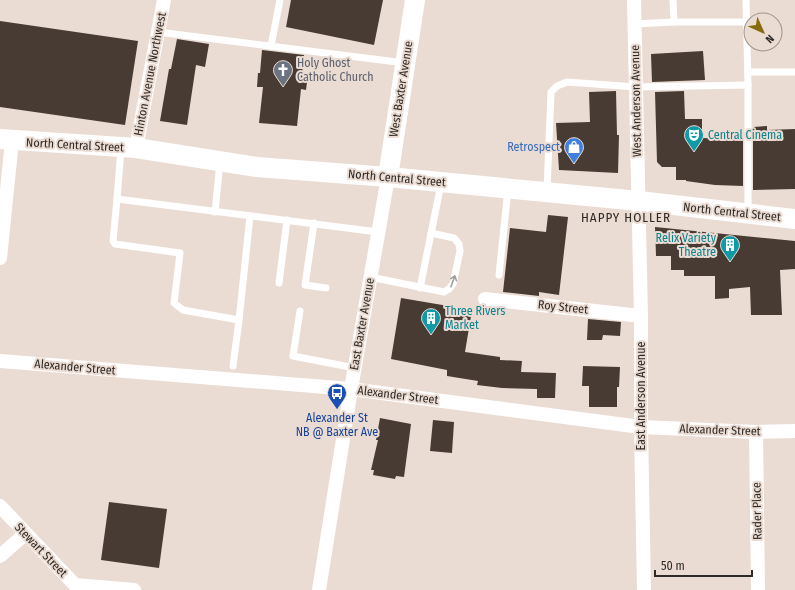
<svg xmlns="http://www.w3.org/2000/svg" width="795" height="590" font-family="'Fira Sans Condensed',sans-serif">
	<rect width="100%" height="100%" fill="#ebdcd3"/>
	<!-- building -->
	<g fill="#473b34">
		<path d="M291 0H383L374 45 286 27Z"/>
		<path d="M0 21 138 41 125 125 0 107Z"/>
		<path d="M177 39 209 44 205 67 196 65 187 125 160 121 169 69H171Z"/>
		<path d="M262 50 304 55 302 74H308L306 90 301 89 297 126 259 123 263 87H257L258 73H260Z"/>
		<path d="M703 51 705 80 652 82 651 54Z"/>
		<path d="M616 91 617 135H619L618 173 559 170 556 123 590 122 589 92Z"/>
		<path d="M684 91 685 119H702V138L743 139V186L715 185 686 181V180H676V167H662L657 162 655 92Z"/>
		<path d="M767 126V130L795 129V189L753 190V127Z"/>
		<path d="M548 215 568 217 559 295 539 292V296L503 292 510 228 546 232Z"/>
		<path d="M655 227 795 241V269L780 270 782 315H751L750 287 729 289V298L715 299V276H684V270H671V256H656Z"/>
		<path d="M401 298 472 310 465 352 500 357V360L522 361 521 372 556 373 555 398H537V389L502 388 477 385 478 381 447 376V370L391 359Z"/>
		<path d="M588 319 621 322 620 336 603 335 602 340H587Z"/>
		<path d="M583 366 620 367 619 387H617V407H589V386H582Z"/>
		<path d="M380 418 411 424 404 477 396 476 395 479 373 475 374 470H371L378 440H376Z"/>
		<path d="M433 420 454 422 452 453 430 451Z"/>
		<path d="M109 502 167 509 159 568 101 560Z"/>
	</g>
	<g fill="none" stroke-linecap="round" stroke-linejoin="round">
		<!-- lane -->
		<g stroke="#fff" stroke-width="7">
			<path d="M746 0 748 85V212"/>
			<path d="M674 22H747"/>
			<path d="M634 24 674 22 673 0"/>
			<path d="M158 32 405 63"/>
			<path d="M271 46 280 0"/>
			<path d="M748 72H795"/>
			<path d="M121 149 117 199 378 232"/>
			<path d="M547 190 551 92 557 86 567 82 636 87 748 85"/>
			<path d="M117 199 113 241 115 244 180 253 174 303 183 310 239 320 233 366"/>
			<path d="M215 212 220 162"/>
			<path d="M314 223 305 285 326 288"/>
			<path d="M499 275 508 189"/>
			<path d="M370 277 444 292 449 289 453 284 460 251 459 244 454 238 431 233"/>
			<path d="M279 283 287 220"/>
			<path d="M420 288 441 184"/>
			<path d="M300 311 293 356 355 368"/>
			<path d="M239 320 250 216"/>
		</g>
		<!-- street -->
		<g stroke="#fff" stroke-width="14">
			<path d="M634 0 641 316V427L644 590"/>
			<path d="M136 148 164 0"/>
			<path d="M0 258 12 141"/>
			<path d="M485 299 641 316"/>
			<path d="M0 361 351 389 641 427 756 432 795 431"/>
			<path d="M756 432 758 590"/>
			<path d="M0 506 75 585 134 590"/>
			<path d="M0 556 25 534"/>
			<path d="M319 590 351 389 388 177"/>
		</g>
		<!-- secondary -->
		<g stroke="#fff" stroke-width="20">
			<path d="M0 139 136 148 257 167 388 177 639 201 795 219"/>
			<path d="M388 177 415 0"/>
		</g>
	</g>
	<!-- one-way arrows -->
	<defs><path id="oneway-shaft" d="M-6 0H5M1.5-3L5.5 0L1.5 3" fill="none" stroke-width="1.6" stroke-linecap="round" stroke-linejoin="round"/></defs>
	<use stroke="#a19f9d" href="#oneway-shaft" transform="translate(453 281) rotate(-70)"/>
	<!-- icons -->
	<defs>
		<symbol id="church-pin" viewBox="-11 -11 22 30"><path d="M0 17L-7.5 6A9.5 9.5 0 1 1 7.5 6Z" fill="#6b7280" stroke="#ebdcd3"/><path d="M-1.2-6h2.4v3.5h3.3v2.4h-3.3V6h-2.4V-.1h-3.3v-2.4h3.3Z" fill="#fff"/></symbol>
		<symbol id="theatre-pin" viewBox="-11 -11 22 30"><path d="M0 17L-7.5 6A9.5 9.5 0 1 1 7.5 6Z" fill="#0f9aa8" stroke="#ebdcd3"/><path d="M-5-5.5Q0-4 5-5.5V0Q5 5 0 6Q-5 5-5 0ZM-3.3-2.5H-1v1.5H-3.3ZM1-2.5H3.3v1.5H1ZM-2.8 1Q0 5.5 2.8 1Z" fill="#fff"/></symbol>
		<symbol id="shop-pin" viewBox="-11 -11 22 30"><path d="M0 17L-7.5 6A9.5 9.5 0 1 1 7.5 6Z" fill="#3f7fe0" stroke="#ebdcd3"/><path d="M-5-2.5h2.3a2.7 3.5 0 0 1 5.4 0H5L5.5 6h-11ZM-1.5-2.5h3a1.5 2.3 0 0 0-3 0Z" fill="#fff"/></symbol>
		<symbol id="building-pin" viewBox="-11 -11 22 30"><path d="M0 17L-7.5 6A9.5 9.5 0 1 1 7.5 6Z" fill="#0f9aa8" stroke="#ebdcd3"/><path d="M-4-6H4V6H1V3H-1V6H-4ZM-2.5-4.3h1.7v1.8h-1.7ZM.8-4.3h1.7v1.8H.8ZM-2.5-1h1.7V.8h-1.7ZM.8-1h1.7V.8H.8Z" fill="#fff"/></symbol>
		<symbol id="bus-pin" viewBox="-11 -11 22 30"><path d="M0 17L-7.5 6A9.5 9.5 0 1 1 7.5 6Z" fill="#1a4fb4" stroke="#ebdcd3"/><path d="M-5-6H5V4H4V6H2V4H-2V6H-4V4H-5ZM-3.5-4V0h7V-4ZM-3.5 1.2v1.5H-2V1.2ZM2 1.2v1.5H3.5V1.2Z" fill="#fff"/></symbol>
	</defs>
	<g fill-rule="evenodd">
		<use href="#church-pin" x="272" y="59" width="22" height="30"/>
		<use href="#theatre-pin" x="683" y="124" width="22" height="30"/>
		<use href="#shop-pin" x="563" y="136" width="22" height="30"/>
		<use href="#building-pin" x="719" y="234" width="22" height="30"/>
		<use href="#building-pin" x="420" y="307" width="22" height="30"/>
		<use href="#bus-pin" x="326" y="382" width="22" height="30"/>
	</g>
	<g text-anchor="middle" stroke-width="4" stroke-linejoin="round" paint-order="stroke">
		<!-- worship labels -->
		<g font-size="12" fill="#5b616d" stroke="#ebdcd3" text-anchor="start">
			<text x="297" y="67">Holy Ghost<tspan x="297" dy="14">Catholic Church</tspan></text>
		</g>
		<!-- street labels -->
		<g font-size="12" fill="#2e2925" stroke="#ebdcd3">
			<text transform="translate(150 74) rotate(-79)" y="4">Hinton Avenue Northwest</text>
			<text transform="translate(401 89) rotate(-81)" y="4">West Baxter Avenue</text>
			<text transform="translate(636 101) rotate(-91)" y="4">West Anderson Avenue</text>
			<text transform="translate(75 145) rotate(3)" y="4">North Central Street</text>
			<text transform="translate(397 178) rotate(5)" y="4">North Central Street</text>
			<text transform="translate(732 212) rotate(6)" y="4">North Central Street</text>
			<text transform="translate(563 307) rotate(6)" y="4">Roy Street</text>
			<text transform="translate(362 324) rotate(-80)" y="4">East Baxter Avenue</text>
			<text transform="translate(75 367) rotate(5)" y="4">Alexander Street</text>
			<text transform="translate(398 395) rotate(7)" y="4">Alexander Street</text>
			<text transform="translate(641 396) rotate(-90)" y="4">East Anderson Avenue</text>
			<text transform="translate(720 430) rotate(2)" y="4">Alexander Street</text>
			<text transform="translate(757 511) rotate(-91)" y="4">Rader Place</text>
			<text transform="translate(41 550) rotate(46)" y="4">Stewart Street</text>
		</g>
		<!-- culture labels -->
		<g font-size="12" fill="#0d838f" stroke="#ebdcd3" text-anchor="start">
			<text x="708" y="139">Central Cinema</text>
			<text x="716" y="242" text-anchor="end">Relix Variety<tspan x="716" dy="14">Theatre</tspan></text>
			<text x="445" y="315">Three Rivers<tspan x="445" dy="14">Market</tspan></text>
		</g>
		<!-- shop labels -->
		<g font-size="12" fill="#366cbe" stroke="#ebdcd3" text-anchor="end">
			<text x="560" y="151">Retrospect</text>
		</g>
		<!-- transit labels -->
		<g font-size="12" fill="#164399" stroke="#ebdcd3">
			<text x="337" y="422">Alexander St<tspan x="337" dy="14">NB @ Baxter Ave</tspan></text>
		</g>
		<!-- neighbourhood labels -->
		<g font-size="13" letter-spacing="1" fill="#2e2925" stroke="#ebdcd3">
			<text x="626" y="222">HAPPY HOLLER</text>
		</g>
	</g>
	<!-- north arrow -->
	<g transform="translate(763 32) rotate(135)"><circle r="19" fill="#ebdcd3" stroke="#9f948d"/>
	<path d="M0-3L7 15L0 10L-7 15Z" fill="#886c0b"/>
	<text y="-6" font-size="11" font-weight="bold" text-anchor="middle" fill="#2e2925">N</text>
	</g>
	<!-- scale -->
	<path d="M655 570v6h97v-6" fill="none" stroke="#2e2925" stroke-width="2"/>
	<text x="661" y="570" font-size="12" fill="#2e2925" stroke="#ebdcd3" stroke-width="3" paint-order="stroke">50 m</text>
</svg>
